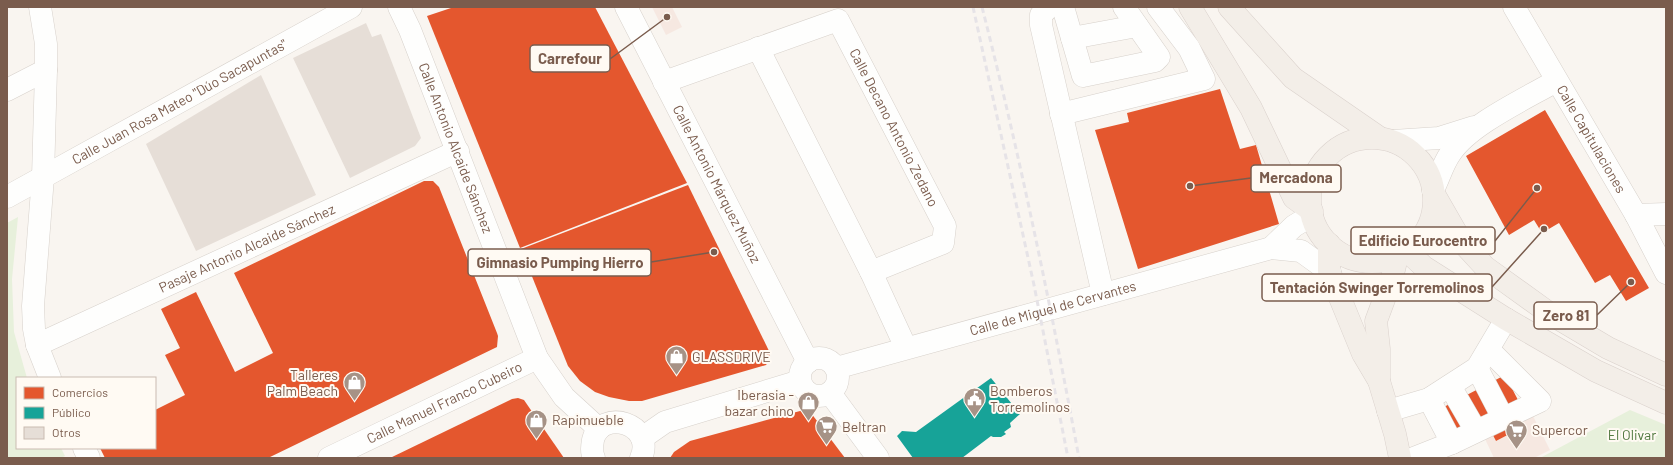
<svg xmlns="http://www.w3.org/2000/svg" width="1673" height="465" font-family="Barlow,sans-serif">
	<rect width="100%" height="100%" fill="#f9f5f0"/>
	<!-- commercial -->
	<g fill="#f6e8e1">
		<path d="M652 7H672L682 27 666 35Z"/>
		<path d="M1532 414 1550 450 1534 458H1494L1485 439 1493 435 1496 441 1521 428 1518 421Z"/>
	</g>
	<!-- green -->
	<g fill="#e7f0db">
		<path d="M18 217 12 279 14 332 27 378H17V448H61L65 456 61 458H7V223Z"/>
		<path d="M1630 410 1666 425V458H1540Z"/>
	</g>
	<!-- shops -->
	<g fill="#e4572e">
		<path d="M454 7H595L687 183 520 248 427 16Z"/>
		<path d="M1220 89 1240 149 1256 145 1279 224 1138 269 1095 130 1129 122 1127 113Z"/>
		<path d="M1545 110 1649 288 1626 301 1610 275 1595 283 1559 223 1542 233 1534 220 1509 235 1466 156Z"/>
		<path d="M424 181H433L439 187 497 333 498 336 497 347 268 458H105L100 448H155V410L185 395 165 355 180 348 161 309 196 292 235 372 273 353 234 273Z"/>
		<path d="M688 185 770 353 769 361 766 365 642 401H629L609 397 595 392 580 381 568 366 521 249Z"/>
		<path d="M1505 375 1518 400 1509 405 1521 428 1496 441 1484 418 1453 434 1440 409Z"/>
		<path d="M518 398 524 400 564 458H390L512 399Z"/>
		<path d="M800 411 811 413 845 458H670L674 452 690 441Z"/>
	</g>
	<!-- public -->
	<path fill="#17a398" d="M991 378 1020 414 1010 423 1011 427 1004 432 1006 434 1001 437H993L991 436 962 458H913L897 436 902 431 916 432Z"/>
	<!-- building -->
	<g fill="#e6ded7">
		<path d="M366 23 372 37 381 34 421 138 415 146 350 178 293 58Z"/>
		<path d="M261 75 316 195 196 251 146 144Z"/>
	</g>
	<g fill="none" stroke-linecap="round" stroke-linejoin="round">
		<defs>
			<g id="minor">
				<path d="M40 7 46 44V70L43 177 33 306 34 329 37 345 50 378"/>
				<path id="s1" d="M399 7 410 30 537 358 564 397 599 429"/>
				<path id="s2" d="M626 7 808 362"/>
				<path d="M1049 7 1041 15V25L1103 294"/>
				<path d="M1063 7 1083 76 1155 61 1159 57 1124 7"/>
				<path id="s3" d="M1514 7 1636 215 1666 273"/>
				<path d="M1072 38 1137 26"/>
				<path d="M758 48 871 272 906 348"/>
				<path id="s4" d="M664 82 838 20 945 226 943 243 871 272"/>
				<path d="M7 90 46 70"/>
				<path d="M1061 114 1204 79 1189 48 1158 7"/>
				<path d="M1393 141 1439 138 1474 127"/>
				<path d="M1433 190C1439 178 1443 164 1450 154 1468 125 1527 98 1556 81"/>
				<path id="s5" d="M7 197 351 7"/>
				<path d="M1636 215 1666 214"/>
				<path d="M1271 248 1294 226 1312 215"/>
				<path id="s6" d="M37 345 458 151"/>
				<circle cx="819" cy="377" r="19"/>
				<path id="s7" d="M836 368 1271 248 1301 251 1330 272"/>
				<path d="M1477 368 1503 418"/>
				<path d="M1450 386 1476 431"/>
				<path d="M830 393 878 458"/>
				<path d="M1429 399 1452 443"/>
				<path d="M1388 411 1429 399 1477 368 1506 319"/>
				<path d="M642 438 665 422 800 381"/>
				<path d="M84 448 89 458"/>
				<path id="s8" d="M329 458 537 358"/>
				<path d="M594 458C591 452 592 446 593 440 601 407 656 424 641 458"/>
				<path d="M1414 458 1452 443 1540 401 1489 350"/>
			</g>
			<g id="major">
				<path d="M1190 7 1251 108 1294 198 1312 211"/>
				<path d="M1229 7 1293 78 1380 138"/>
				<circle cx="1372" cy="200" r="62"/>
				<path d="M1434 194 1461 241 1485 267 1549 313 1608 348 1666 375"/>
				<path d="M1329 244V271L1363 354 1379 381 1395 434 1400 458"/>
				<path d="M1407 251 1424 267 1506 319 1596 371 1666 403"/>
				<path d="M1379 381V349L1376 321 1392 278 1397 257"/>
			</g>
		</defs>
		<!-- minor casing -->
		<use href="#minor" stroke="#d7d1cb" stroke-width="23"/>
		<!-- major casing -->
		<use href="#major" stroke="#dad1cc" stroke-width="23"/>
		<!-- minor -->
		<use href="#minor" stroke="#fefefd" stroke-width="22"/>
		<!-- major -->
		<use href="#major" stroke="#f3eee8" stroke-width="22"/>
		<!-- rail -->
		<g stroke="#e6e3e7" stroke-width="3" stroke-dasharray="6 4" stroke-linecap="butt">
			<path d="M973 7 1034 285 1068 458"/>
			<path d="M982 7C1020 156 1051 307 1079 458"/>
		</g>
	</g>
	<!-- icons -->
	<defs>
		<symbol id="shop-pin" viewBox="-11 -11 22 30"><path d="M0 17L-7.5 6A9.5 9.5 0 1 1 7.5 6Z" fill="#a69286" stroke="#fffaf3"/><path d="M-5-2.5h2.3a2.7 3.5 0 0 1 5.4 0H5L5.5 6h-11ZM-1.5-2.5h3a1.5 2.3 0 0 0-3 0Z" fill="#fff"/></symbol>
		<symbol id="civic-pin" viewBox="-11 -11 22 30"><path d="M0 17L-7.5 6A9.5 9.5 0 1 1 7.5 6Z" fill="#a69286" stroke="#fffaf3"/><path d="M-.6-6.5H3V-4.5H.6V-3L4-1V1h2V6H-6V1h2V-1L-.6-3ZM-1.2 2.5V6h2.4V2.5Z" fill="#fff"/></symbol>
		<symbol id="supermarket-pin" viewBox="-11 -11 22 30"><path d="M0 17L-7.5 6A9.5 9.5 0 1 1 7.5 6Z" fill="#a69286" stroke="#fffaf3"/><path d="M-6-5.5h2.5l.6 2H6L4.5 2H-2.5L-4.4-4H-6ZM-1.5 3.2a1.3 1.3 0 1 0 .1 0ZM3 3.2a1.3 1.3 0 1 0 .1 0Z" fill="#fff"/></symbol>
	</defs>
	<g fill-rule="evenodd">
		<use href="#shop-pin" x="664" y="344" width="25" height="34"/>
		<use href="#shop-pin" x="342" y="370" width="25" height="34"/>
		<use href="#civic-pin" x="962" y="386" width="25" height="34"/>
		<use href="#shop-pin" x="796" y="390" width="25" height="34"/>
		<use href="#shop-pin" x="524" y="408" width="25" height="34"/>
		<use href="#supermarket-pin" x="814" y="414" width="25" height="34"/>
		<use href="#supermarket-pin" x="1504" y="418" width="25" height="34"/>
	</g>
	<g text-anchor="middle" stroke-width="4" stroke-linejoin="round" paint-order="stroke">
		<!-- street labels -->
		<g font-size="14" fill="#7a5c4d" stroke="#fffaf3">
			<text dy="5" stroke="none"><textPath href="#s5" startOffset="197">Calle Juan Rosa Mateo "Dúo Sacapuntas"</textPath></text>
			<text dy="5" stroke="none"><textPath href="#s4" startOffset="306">Calle Decano Antonio Zedano</textPath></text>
			<text dy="5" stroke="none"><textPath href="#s3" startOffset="153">Calle Capitulaciones</textPath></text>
			<text dy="5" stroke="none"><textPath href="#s1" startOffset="152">Calle Antonio Alcaide Sánchez</textPath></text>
			<text dy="5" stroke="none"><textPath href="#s2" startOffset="199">Calle Antonio Márquez Muñoz</textPath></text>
			<text dy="5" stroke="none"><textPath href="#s6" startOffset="231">Pasaje Antonio Alcaide Sánchez</textPath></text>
			<text dy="5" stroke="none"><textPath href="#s7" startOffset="225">Calle de Miguel de Cervantes</textPath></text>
			<text dy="5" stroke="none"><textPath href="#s8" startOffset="128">Calle Manuel Franco Cubeiro</textPath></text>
		</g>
		<!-- poi labels -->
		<g font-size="14" fill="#7a5c4d" stroke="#fffaf3" text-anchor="start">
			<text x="692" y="362">GLASSDRIVE</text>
			<text x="338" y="380" text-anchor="end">Talleres<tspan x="338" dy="16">Palm Beach</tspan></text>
			<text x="990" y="396">Bomberos<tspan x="990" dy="16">Torremolinos</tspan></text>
			<text x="794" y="400" text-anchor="end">Iberasia -<tspan x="794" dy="16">bazar chino</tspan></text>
			<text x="552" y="425">Rapimueble</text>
			<text x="842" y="432">Beltran</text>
			<text x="1532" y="435">Supercor</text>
		</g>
		<!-- park labels -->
		<g font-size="14" fill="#537a41" stroke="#fffaf3">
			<text x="1632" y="440">El Olivar</text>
		</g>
	</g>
	<!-- callouts -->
	<path fill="none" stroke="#7a5c4d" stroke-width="1.5" d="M667 17L610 59M1190 186L1251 178M1537 188L1495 241M714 252L651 262M1544 229L1492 287M1631 282L1597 315"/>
	<g fill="#7a5c4d" stroke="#fffaf3" stroke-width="1.5">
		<circle cx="667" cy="17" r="4"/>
		<circle cx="1190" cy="186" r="4"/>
		<circle cx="1537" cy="188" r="4"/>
		<circle cx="714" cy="252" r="4"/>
		<circle cx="1544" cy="229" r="4"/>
		<circle cx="1631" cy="282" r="4"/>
	</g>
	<g fill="#fffaf3" stroke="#7a5c4d" stroke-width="1.5">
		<rect x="530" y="45" width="80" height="27" rx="4"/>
		<rect x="1251" y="165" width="90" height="27" rx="4"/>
		<rect x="1351" y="227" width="144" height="27" rx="4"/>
		<rect x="468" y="249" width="183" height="27" rx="4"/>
		<rect x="1262" y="274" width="230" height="27" rx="4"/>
		<rect x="1534" y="302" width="63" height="27" rx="4"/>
	</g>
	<g font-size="15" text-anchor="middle" font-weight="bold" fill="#7a5c4d">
		<text x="570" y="64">Carrefour</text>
		<text x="1296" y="183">Mercadona</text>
		<text x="1423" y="246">Edificio Eurocentro</text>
		<text x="560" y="268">Gimnasio Pumping Hierro</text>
		<text x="1377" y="293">Tentación Swinger Torremolinos</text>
		<text x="1566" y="321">Zero 81</text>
	</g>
	<!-- border -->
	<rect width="1673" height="465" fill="none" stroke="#7a5c4d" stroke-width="16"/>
	<!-- legend -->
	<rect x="16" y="377" width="140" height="72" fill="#fffaf3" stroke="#cabbb1"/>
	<rect x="24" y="387" width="20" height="12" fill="#e4572e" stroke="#cabbb1"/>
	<text x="52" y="397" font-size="12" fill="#7a5c4d">Comercios</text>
	<rect x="24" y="407" width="20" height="12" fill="#17a398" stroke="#cabbb1"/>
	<text x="52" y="417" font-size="12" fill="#7a5c4d">Público</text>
	<rect x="24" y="427" width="20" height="12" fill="#e6ded7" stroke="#cabbb1"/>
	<text x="52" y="437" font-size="12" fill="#7a5c4d">Otros</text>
</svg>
